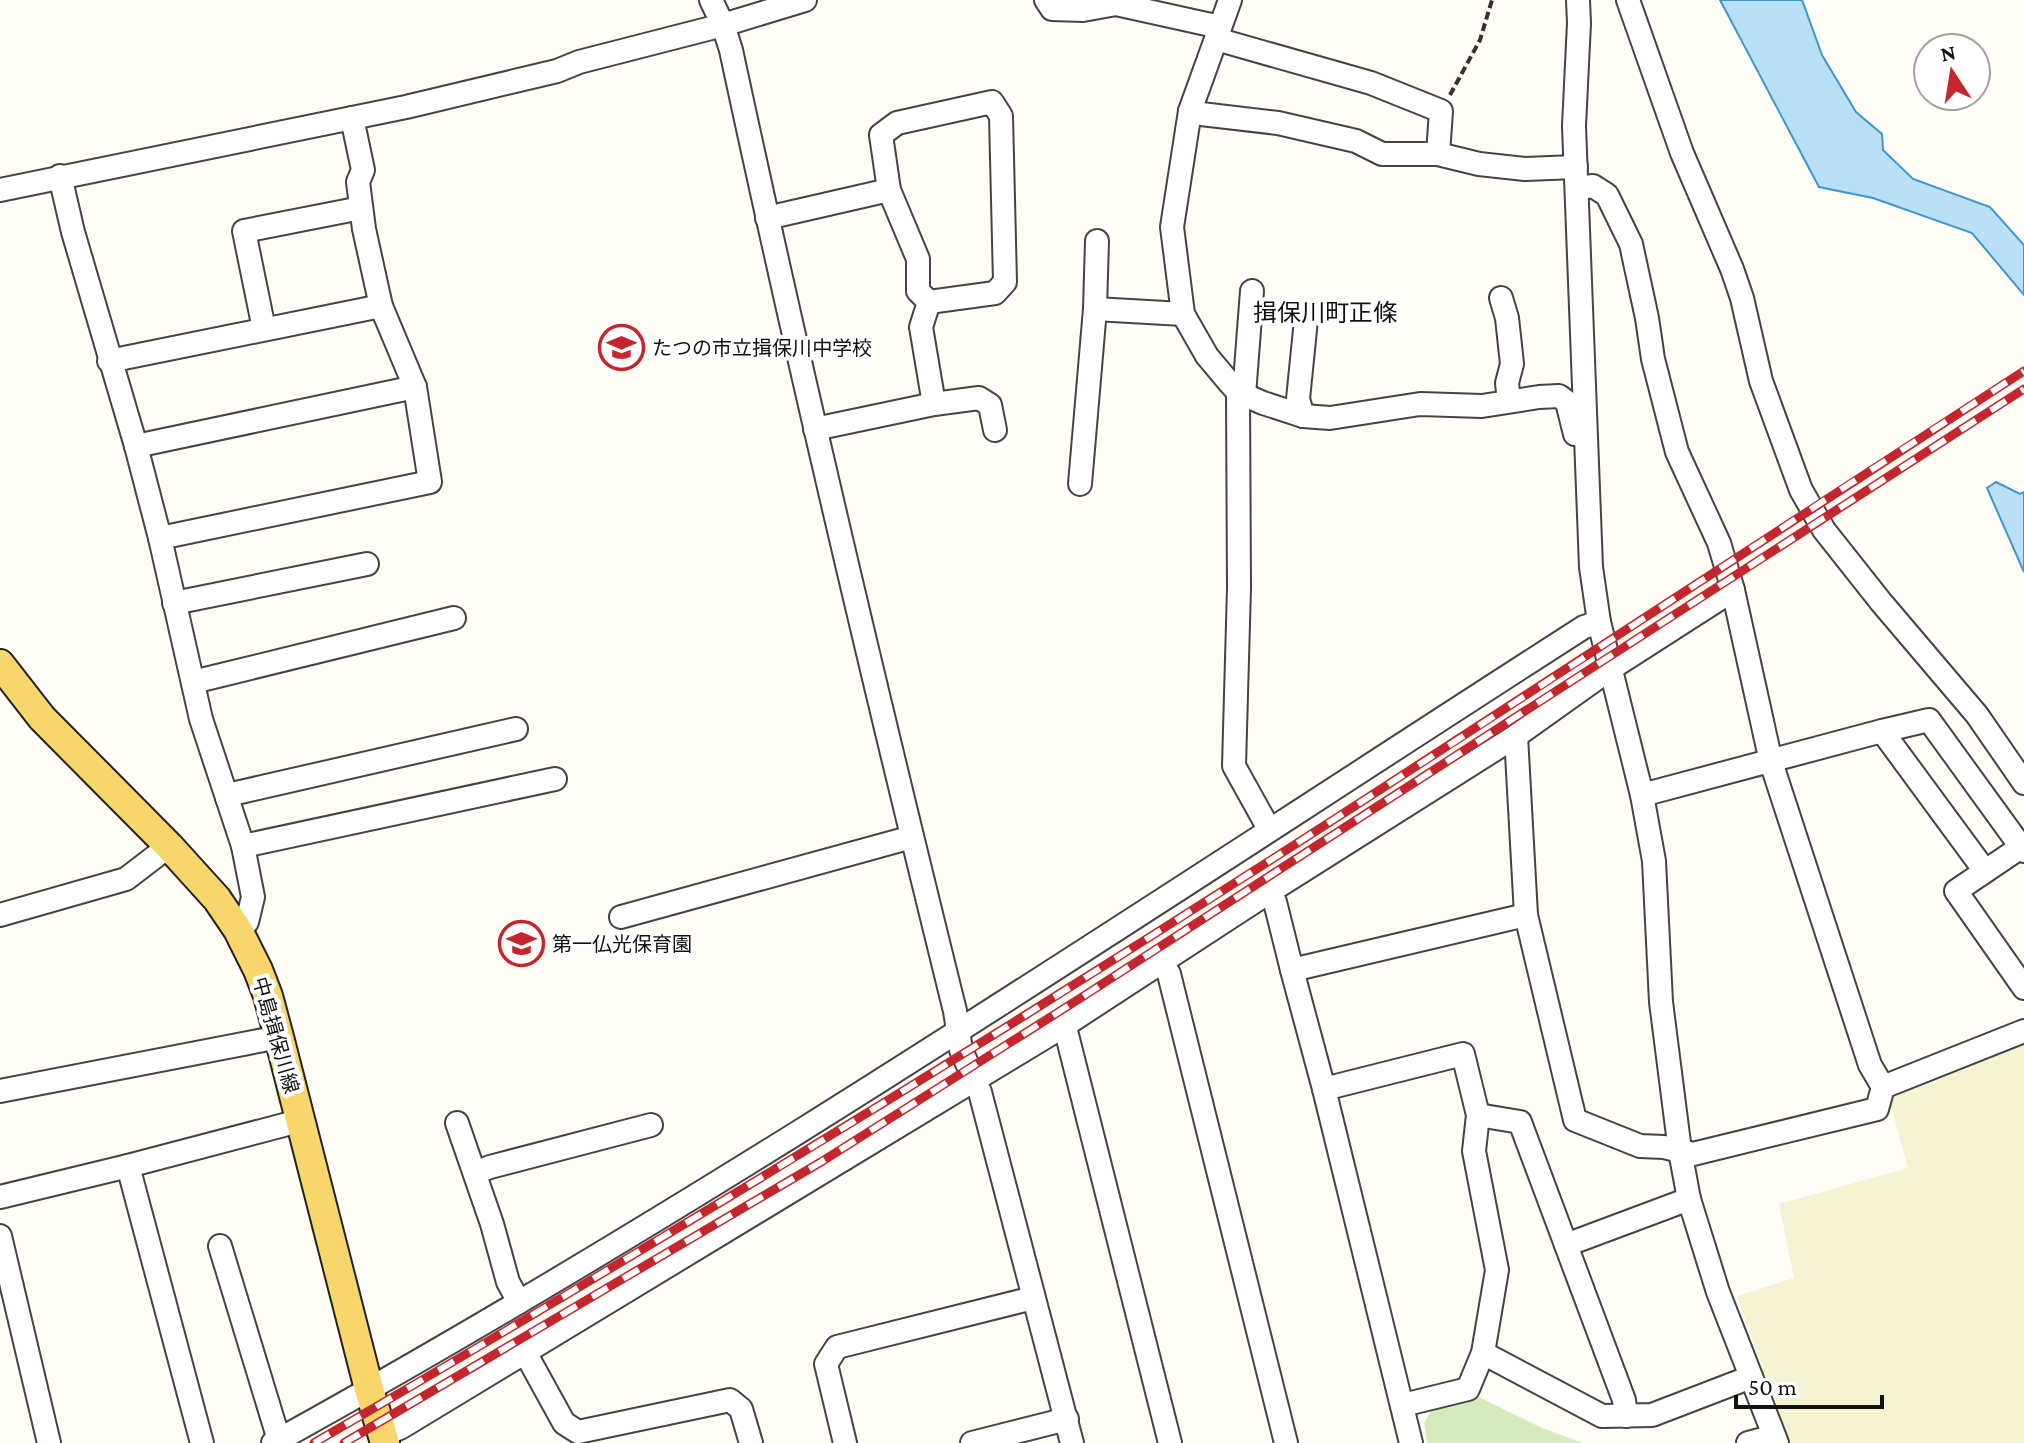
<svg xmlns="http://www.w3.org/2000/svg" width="2024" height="1443" font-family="'Crimson Pro','Noto Sans JP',serif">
	<rect width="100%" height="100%" fill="#fffdf5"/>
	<!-- farmland -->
	<path fill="#f6f3d4" d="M2024 1038V1443H1789L1737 1296 1794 1278 1779 1204 1908 1168 1890 1103 1896 1088Z"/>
	<!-- green -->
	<path fill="#d5ebbd" d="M1479 1397 1542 1428 1583 1443H1427L1424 1423 1432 1409Z"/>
	<!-- water -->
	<g fill="#b9e0f7" stroke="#3f96cf" stroke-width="2">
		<path d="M1720 0H1802L1822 55 1856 112 1882 134 1883 150 1913 179 1990 207 2024 245V295L1972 233 1873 198 1819 187Z"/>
		<path d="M1996 482 2020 494 2024 492V572L1987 488Z"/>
	</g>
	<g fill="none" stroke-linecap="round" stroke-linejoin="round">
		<defs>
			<g id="minor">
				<path d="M711 0 723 25 731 50C800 372 876 692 955 1011L961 1050 980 1092 1072 1443"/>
				<path d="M1046 0 1052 9 1083 10 1116 4 1220 27"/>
				<path d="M1230 0 1190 111 1172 227 1183 314 1207 356 1228 381 1238 392 1263 403 1303 416 1330 418 1420 404 1482 406 1539 397 1559 396 1567 402 1575 434"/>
				<path d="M1578 0 1579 23 1574 126 1591 567 1599 622 1642 795 1654 861 1661 1002 1680 1151 1689 1199 1718 1292 1777 1443"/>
				<path d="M1628 0 1682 153 1732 269 1742 298 1761 381 1801 490 1824 530 1881 602 1977 715 2024 783"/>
				<path d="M1216 39 1371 83 1441 111 1438 154"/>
				<path d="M1190 111 1201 114 1278 123 1356 141 1382 154H1438L1479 164 1525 169 1576 167"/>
				<path d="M60 176 73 232 136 446 160 538 201 719 243 846 253 897 247 922 238 930"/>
				<path d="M0 190 406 107 557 71 579 62 723 25 805 0"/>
				<path d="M767 218 889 190"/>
				<path d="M1501 298 1507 318 1512 364 1507 383 1509 401"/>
				<path d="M929 302 995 293 1005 282 1001 116 992 102 897 123 881 135 889 190 918 259V291L929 302 921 327 934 404"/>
				<path d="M1095 309 1183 314"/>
				<path d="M264 329 244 231 361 208"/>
				<path d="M109 361 381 306"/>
				<path d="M1238 392 1239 588 1234 766 1269 829"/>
				<path d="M1244 395 1252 291"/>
				<path d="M1303 416 1298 399 1306 320"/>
				<path d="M815 429 934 404 979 398 990 405 995 430"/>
				<path d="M136 446 415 387"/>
				<path d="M1080 484 1095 309 1097 241"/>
				<path d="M160 538 430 482 415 387 381 306 364 229 358 182 363 170 352 118"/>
				<path d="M174 603 367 564"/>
				<path d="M193 682 454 618"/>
				<path d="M1882 731 1985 871"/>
				<path d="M1516 736 1526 915 1575 1120 1640 1146 1664 1147 1693 1154 1877 1109 1883 1087 1870 1065 1771 762 1733 590 1719 543 1677 452 1653 359 1647 318 1631 244 1607 195 1593 186 1578 188"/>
				<path d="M1642 795 1882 731 1929 720 2024 851"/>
				<path d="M227 798 236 793 516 729"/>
				<path d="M243 846 555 779"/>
				<path d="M2021 847 1956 891 2024 988"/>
				<path d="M1269 892 1275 902 1292 970 1324 1089 1411 1443"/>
				<path d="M0 915 126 879 169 846"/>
				<path d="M621 917 912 837"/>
				<path d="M1162 963 1169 974 1286 1443"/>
				<path d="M1292 970 1526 915"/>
				<path d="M1062 1027 1067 1035 1170 1443"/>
				<path d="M1883 1087 2024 1031"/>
				<path d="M1324 1089 1463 1054 1478 1115 1474 1151 1497 1270 1483 1353 1468 1389 1403 1405"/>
				<path d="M0 1091 279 1037"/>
				<path d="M1478 1115 1520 1122 1624 1400 1626 1416"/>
				<path d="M457 1123 492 1224 508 1282 519 1302"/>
				<path d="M128 1166 202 1443"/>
				<path d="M475 1173 490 1167 651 1125"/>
				<path d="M0 1197 128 1166 299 1121"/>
				<path d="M0 1236 49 1443"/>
				<path d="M1566 1245 1689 1199"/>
				<path d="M220 1246 279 1440"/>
				<path d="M1483 1353 1602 1416 1652 1415 1751 1377"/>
				<path d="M526 1354 564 1423 578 1432 730 1400 741 1409 751 1443"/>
				<path d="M382 1435 400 1428 1062 1027 1269 892 1516 736 1610 669 1733 590"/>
				<path d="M273 1443C724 1194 1151 905 1584 627L1599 622"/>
				<path d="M845 1443 826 1364 837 1347 1033 1298"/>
				<path d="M972 1443 1067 1419"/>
				<path d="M1748 1443 1774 1436"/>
			</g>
			<path id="major" d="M0 664 42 718 169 846 217 899 238 930 258 970 268 996 279 1037 369 1389 385 1443"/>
		</defs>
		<!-- minor casing -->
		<use href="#minor" stroke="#444" stroke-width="26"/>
		<!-- major casing -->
		<use href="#major" stroke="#222" stroke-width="32"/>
		<!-- path -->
		<path stroke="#333" stroke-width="4" stroke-dasharray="8 4" stroke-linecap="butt" d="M1450 95 1480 40 1492 0"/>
		<!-- minor -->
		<use href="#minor" stroke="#fff" stroke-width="22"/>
		<!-- major -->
		<use href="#major" stroke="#f9d66b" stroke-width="28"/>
		<defs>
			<g id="rail">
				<path d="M314 1443C674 1234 1029 1017 1378 791 1594 652 1808 510 2024 371"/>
				<path d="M344 1443 821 1162 1079 999 2024 389"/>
			</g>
		</defs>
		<!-- rail casing -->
		<use href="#rail" stroke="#c4262e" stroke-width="9"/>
		<!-- rail -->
		<use href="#rail" stroke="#fff" stroke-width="6" stroke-dasharray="18" stroke-linecap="butt"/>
	</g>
	<!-- icons -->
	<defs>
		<symbol id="school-ring" viewBox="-11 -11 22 22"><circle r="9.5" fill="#fff" stroke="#c4262e" stroke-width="1.5"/><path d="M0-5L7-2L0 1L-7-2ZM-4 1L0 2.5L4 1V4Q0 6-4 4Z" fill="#c4262e"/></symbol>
	</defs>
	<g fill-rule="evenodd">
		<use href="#school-ring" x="596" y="322" width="51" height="51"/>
		<use href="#school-ring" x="496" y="918" width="51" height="51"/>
	</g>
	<g text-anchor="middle" stroke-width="8" stroke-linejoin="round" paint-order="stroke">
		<!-- poi labels -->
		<g font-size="20" fill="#111" stroke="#fff" text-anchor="start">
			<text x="652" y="355">たつの市立揖保川中学校</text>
			<text x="552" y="951">第一仏光保育園</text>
		</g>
		<!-- street labels -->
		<g font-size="20" fill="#111" stroke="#fff">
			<text transform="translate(276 1035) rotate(74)" y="7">中島揖保川線</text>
		</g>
		<!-- quarter labels -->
		<g font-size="24" fill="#111" stroke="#fff">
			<text x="1325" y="321">揖保川町正條</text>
		</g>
	</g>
	<!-- north arrow -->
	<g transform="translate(1952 72) rotate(348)"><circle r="38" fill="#ffffff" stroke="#a0a0a0" stroke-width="2"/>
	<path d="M0-6L14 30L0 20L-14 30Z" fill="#c4262e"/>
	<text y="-12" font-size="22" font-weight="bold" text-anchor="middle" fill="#111111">N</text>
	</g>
	<!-- scale -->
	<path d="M1736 1395v12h146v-12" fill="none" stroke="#111111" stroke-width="4"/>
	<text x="1748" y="1395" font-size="24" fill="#111111" stroke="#ffffff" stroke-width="6" paint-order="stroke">50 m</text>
</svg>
